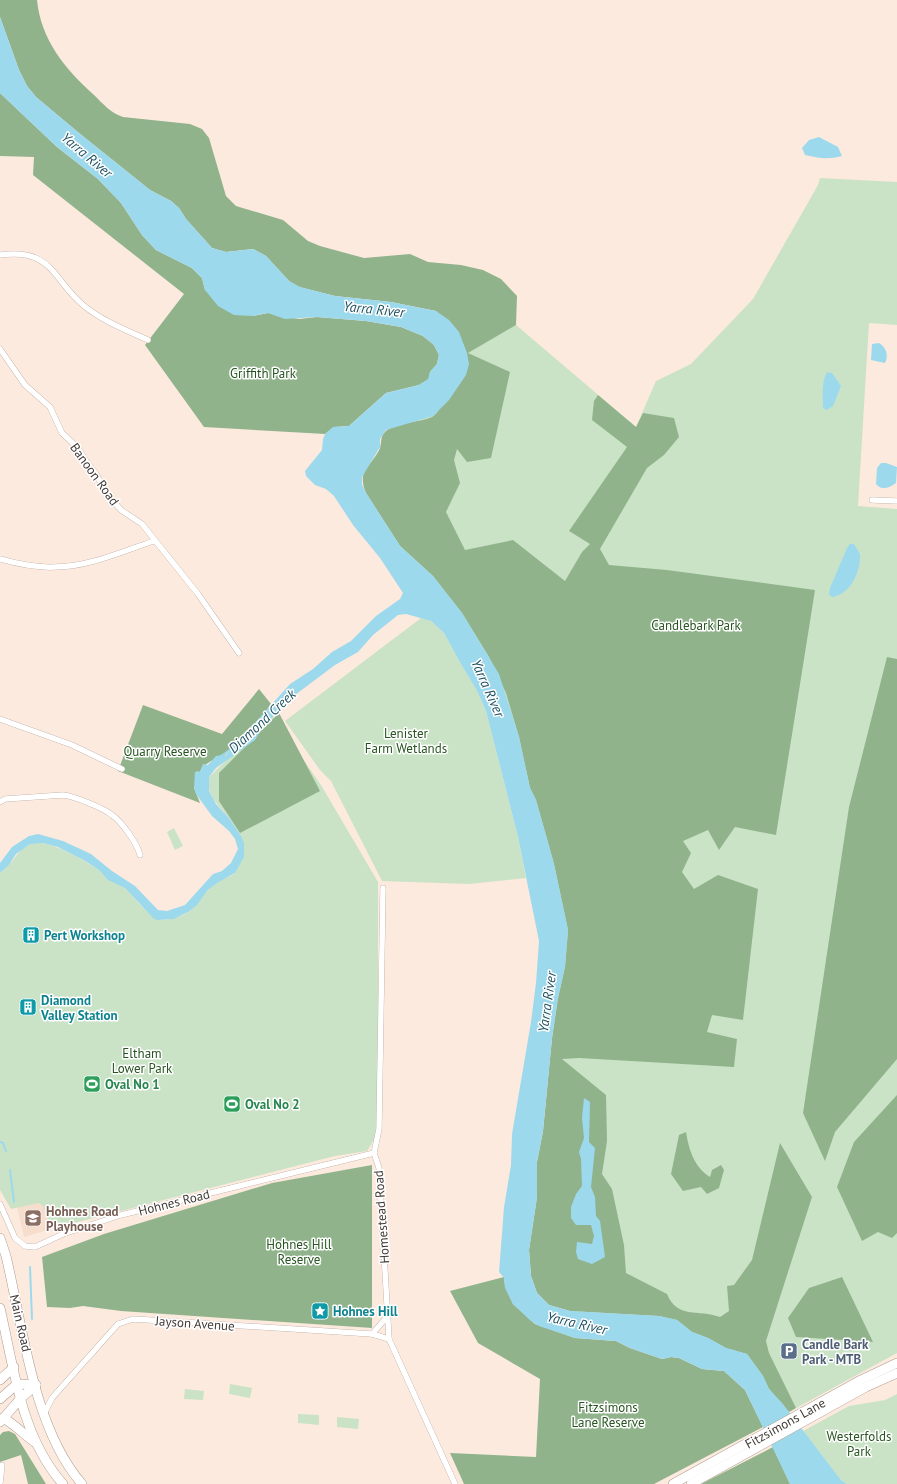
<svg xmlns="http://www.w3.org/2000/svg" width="897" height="1484" font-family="'PT Sans',sans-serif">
	<rect width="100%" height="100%" fill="#fdeade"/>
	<!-- built -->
	<path fill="#f6ddcc" d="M39 1203 43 1205 51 1229 24 1237 17 1207Z"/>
	<!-- green -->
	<g fill="#cae3c6">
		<path d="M820 178 897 182V325L869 323 858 506 897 509V1353L789 1412 769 1389 570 1311 543 830 372 460 467 353 516 325 636 427 656 381 691 364 753 299 818 185Z"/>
		<path d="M421 618 431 621 444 633 458 659 477 691 486 711 518 837 526 878 469 884 382 881 331 781 320 770 285 721Z"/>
		<path d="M273 716 321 785 378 882V1110L375 1138 367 1151 335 1156 51 1229 43 1206 39 1203 11 1209 0 1190V873C3 870 6 868 9 865 16 857 19 849 30 844 45 836 86 862 99 870 102 872 104 876 108 879 113 883 121 884 126 889 133 896 152 921 162 920 194 918 194 902 215 884 221 879 229 878 235 873L241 836C236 830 233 824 229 818 219 805 205 795 209 777L235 752 254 739Z"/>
		<path d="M174 828 183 846 175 850 167 832Z"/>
		<path d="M230 1384 252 1388 250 1398 229 1394Z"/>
		<path d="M185 1389 204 1391 203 1400 184 1399Z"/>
		<path d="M897 1394V1484H847L841 1480 803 1431 849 1406 885 1400Z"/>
		<path d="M298 1414 319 1415V1425L298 1423Z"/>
		<path d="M337 1417 359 1419 358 1429 337 1427Z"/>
	</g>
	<!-- forest -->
	<g fill="#91b38c">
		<path d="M0 0H37C41 40 65 69 94 95 103 104 111 113 123 117L190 124 202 129 209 138 226 196 236 206 283 220 308 241 320 246 364 258 410 254 428 262 461 265 483 270 501 279 517 296 516 325 468 353 510 372 491 458 467 462 457 449 454 460 460 483 446 512 465 550 513 540 565 581 582 552 590 544 569 531 627 447 592 420 594 401 598 395 636 427 643 413 674 418 679 437 664 455 647 468 600 549 609 565 667 570 815 590 776 835 735 827 719 850 708 830 683 841 691 853 682 872 694 889 718 875 758 889 743 1020 712 1015 707 1032 737 1039 734 1067 579 1058 562 1059 606 1095 607 1141 602 1174 612 1189 624 1245 626 1273 667 1294C677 1319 698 1309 720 1317L729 1311 727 1286 734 1285 752 1260 780 1143 812 1197 766 1341 769 1353 796 1408 789 1412 769 1389 763 1376 747 1354 726 1348 708 1338 692 1332 677 1320 659 1316 570 1311 549 1305 537 1293 531 1276 529 1250 537 1197V1162L543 1131 552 1038 558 998 565 967 568 930 554 864 536 800 530 788 519 737 506 693 489 657 462 613 433 576 400 546 366 493C356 469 372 467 380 448 382 441 380 436 386 431 396 422 419 423 432 417 436 415 439 409 442 406 455 393 473 365 464 347L436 311 391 302 335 296 299 287 289 281 266 256 253 249 226 252 212 248 186 219 179 208 171 201 150 190 79 133 36 97 27 86 19 70 0 17Z"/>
		<path d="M0 93 57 147 98 179 121 203 142 235 156 250 192 268 202 278 205 290 253 316 268 313 299 319 317 317 366 321 401 327 423 336 434 345 439 355 437 364 430 372 429 379 419 385 386 393 349 426 334 427 325 434 204 427 145 345 184 294 33 175 34 157 0 156Z"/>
		<path d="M887 657 897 659V1059L835 1132 825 1161 803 1113 849 807Z"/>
		<path d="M259 689 271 704 260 719 249 728 224 756 211 761 202 767 194 788 200 803 118 771 143 705 222 734Z"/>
		<path d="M279 713 320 791 240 833 219 801V773Z"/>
		<path d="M897 1095V1233L892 1238 878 1232 862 1241 837 1187 854 1142Z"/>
		<path d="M686 1132C689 1150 694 1167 710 1177L712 1170 721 1165 724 1170 719 1188 707 1194 701 1187 683 1191 671 1174 679 1135Z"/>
		<path d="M372 1165V1328L121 1311 83 1306 70 1308 47 1307 42 1257 104 1234 272 1183Z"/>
		<path d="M504 1277 505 1286 513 1304 535 1324 575 1338 616 1341 630 1348 662 1359 671 1357 679 1358 702 1369 724 1371 745 1390 763 1427 654 1484H464L450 1453 536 1457 540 1379 478 1343 450 1291Z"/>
		<path d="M842 1277 873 1342 796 1337 788 1318 809 1288Z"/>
		<path d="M9 1431 15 1434 46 1484H28L21 1455 0 1462V1435L3 1432Z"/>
		<path d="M773 1447 790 1484H701Z"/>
	</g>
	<!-- water -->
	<g fill="#9dd9ed">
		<path d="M0 17 19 70 27 86 36 97 79 133 150 190 171 201 179 208 186 219 212 248 226 252 253 249 266 256 289 281 300 287 335 296 391 302 436 311 449 320 459 332 467 353 469 364 466 375 449 400 433 416 386 430 380 439V447L362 477V484L366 493 400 546 433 576 462 613 499 674 519 737 530 788 536 800 554 864 568 930 565 967 558 998 552 1038 543 1131 537 1162V1197L529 1250 531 1276 537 1293 549 1305 570 1311 659 1316 677 1320 692 1332 708 1338 726 1348 747 1354 763 1376 769 1389 782 1403 841 1480 847 1484H790L745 1390 724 1371 702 1369 679 1358 671 1357 662 1359 630 1348 616 1341 575 1338 539 1326 531 1321 513 1304 505 1288 504 1278 499 1272 504 1207 511 1165 512 1134 531 1022 536 983 539 941 518 837 486 711 477 691 458 659 444 633 431 621 406 614 398 615 373 635 358 652 335 665 287 701 262 728 255 740 216 768 209 777V791L216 804 229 818 241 836 244 843V857L235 873 217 883 208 890 196 906 188 912 174 919 158 920 154 919 125 888 108 880 99 870 85 861 58 847 43 843 30 844 16 854 9 865 0 873V863L12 847 29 836 38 834 63 841 91 854 112 871 135 886 158 910 167 911 185 905 213 874 222 871 231 863 238 849 235 839 229 831 212 816 196 794 194 788 195 772 198 771 200 772 203 764 208 765 216 756 222 755 225 756 290 684 313 669 332 652 351 641 376 616 400 599 403 593 380 558 353 525 334 496 326 489 315 485 306 476 305 471 322 450 323 439 325 434 333 427 349 426 386 393 419 385 428 379 430 372 437 364 439 355 434 345 423 336 401 327 366 321 317 317 285 319 268 313 253 316 234 315 218 306 205 290 202 278 192 268 156 250 142 235 121 203 98 179 57 147 0 93Z"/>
		<path d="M819 137 838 147 842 156C828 160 818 158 805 155L802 148 809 140Z"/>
		<path d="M879 343C886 347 889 355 885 363L871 360 872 344Z"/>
		<path d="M827 372 832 373 841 386 833 406 827 410 823 408C823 397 821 383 827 372Z"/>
		<path d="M881 463H886L897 467 896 483C889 488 882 491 876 484L877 468Z"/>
		<path d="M850 544H854C856 549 861 552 860 558 859 575 850 594 832 597L829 594 830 588 847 548Z"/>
		<path d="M584 1098 590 1102 589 1142 595 1148 591 1187 595 1197 596 1216 600 1221 605 1257 592 1264 578 1259 576 1252 577 1242 592 1244 594 1236 591 1225H576L571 1218V1207L576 1194 582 1186 581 1159 579 1152 584 1138 582 1118Z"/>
	</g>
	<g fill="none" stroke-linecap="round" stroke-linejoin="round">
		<!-- stream -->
		<g stroke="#9dd9ed" stroke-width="2">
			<path d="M221 756 234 747"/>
			<path d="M0 1142 3 1143 6 1151"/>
			<path d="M10 1170 14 1202"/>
			<path d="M30 1267 32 1319"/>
		</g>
		<defs>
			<g id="street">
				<path d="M0 255C53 248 52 279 83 305 102 321 126 330 148 340"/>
				<path d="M0 349 25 385 50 407 62 433 78 448 86 461 96 474 107 494 121 510 142 524 198 594 239 653"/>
				<path d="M872 500 897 501"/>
				<path d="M0 559C18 564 36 568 55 567 89 567 123 551 154 541"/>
				<path d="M0 719 72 745 122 769"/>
				<path d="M0 802 5 799 63 795C74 796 103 808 112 815 122 822 137 843 140 855"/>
				<path d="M383 888 379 1129 374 1153 379 1168 389 1339 455 1484"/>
				<path d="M0 1204 15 1238 25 1246 35 1247 63 1234 121 1215 374 1153"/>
				<path d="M372 1334 387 1317"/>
				<path d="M44 1414 52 1398 118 1324 133 1319 372 1334 389 1339"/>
				<path d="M0 1483 2 1465"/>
			</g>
			<g id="primary">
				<path d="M0 1238 6 1256C23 1327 33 1428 82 1484"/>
				<path d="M0 1308C14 1368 21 1437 63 1484"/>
				<path d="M0 1380 14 1367"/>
				<path d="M0 1399 17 1384 36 1385"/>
				<path d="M3 1418C16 1425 24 1435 36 1443"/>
				<path d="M0 1422 21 1398 36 1385"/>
				<path d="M673 1484 861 1380 897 1363"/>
				<path d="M691 1484 866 1387 897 1373"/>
			</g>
		</defs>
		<!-- street casing -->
		<use href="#street" stroke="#ac9c90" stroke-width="6"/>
		<!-- primary casing -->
		<use href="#primary" stroke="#ac9c90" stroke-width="10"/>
		<!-- street -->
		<use href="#street" stroke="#fff" stroke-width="5.5"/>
		<!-- primary -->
		<use href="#primary" stroke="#fff" stroke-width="9"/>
	</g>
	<!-- icons -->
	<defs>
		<symbol id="building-square" viewBox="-11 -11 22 22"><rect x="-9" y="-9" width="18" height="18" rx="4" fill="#0f9aa8" stroke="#fff"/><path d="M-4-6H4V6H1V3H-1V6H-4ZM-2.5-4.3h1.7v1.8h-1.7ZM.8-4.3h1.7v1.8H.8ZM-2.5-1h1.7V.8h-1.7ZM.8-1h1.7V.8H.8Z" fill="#fff"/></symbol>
		<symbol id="stadium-square" viewBox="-11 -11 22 22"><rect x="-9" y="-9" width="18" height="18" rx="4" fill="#2e9e5b" stroke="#fff"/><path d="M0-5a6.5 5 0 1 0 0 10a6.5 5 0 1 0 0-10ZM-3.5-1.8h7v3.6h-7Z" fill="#fff"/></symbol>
		<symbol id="school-square" viewBox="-11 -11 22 22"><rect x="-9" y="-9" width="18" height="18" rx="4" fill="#8d6e63" stroke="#fff"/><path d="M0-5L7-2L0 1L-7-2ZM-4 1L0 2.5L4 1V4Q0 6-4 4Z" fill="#fff"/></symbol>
		<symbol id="sight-square" viewBox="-11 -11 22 22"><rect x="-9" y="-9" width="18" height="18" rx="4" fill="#0f9aa8" stroke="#fff"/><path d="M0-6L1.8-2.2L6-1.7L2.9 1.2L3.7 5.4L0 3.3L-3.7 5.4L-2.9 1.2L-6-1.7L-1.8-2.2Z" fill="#fff"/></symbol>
		<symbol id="parking-square" viewBox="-11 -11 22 22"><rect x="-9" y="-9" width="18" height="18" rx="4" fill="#5c6f8a" stroke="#fff"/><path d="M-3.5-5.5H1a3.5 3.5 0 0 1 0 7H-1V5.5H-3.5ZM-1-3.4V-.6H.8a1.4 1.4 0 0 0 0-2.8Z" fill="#fff"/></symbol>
	</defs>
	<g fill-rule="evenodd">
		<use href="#building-square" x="21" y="925" width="20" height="20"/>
		<use href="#building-square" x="18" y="997" width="20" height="20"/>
		<use href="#stadium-square" x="82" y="1074" width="20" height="20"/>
		<use href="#stadium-square" x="222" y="1094" width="20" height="20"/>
		<use href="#school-square" x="23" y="1208" width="20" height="20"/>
		<use href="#sight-square" x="310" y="1301" width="20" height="20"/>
		<use href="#parking-square" x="779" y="1341" width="20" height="20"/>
	</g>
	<g text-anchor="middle" stroke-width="3" stroke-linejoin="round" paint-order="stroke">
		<!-- park labels -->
		<g font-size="13" fill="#275420" stroke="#fff">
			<text x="263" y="378">Griffith Park</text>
			<text x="696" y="630">Candlebark Park</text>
			<text x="406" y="738">Lenister<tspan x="406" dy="15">Farm Wetlands</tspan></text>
			<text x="165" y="756">Quarry Reserve</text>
			<text x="142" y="1058">Eltham<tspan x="142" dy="15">Lower Park</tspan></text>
			<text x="299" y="1249">Hohnes Hill<tspan x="299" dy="15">Reserve</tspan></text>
			<text x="608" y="1412">Fitzsimons<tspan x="608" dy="15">Lane Reserve</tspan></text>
			<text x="859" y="1441">Westerfolds<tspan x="859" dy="15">Park</tspan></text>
		</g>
		<!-- street labels -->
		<g font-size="13" fill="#423b36" stroke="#fff">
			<text transform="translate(95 474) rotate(54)" y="5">Banoon Road</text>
			<text transform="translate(174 1202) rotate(-14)" y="5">Hohnes Road</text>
			<text transform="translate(381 1217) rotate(-94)" y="5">Homestead Road</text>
			<text transform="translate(21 1323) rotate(77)" y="5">Main Road</text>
			<text transform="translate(195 1323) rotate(4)" y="5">Jayson Avenue</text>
			<text transform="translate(785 1423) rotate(-29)" y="5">Fitzsimons Lane</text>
		</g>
		<!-- culture labels -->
		<g font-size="13" font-weight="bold" fill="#0d838f" stroke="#fff" text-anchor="start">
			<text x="44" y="940">Pert Workshop</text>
			<text x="41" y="1005">Diamond<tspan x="41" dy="15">Valley Station</tspan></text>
			<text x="333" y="1316">Hohnes Hill</text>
		</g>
		<!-- leisure labels -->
		<g font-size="13" font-weight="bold" fill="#27864d" stroke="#fff" text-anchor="start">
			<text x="105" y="1089">Oval No 1</text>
			<text x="245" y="1109">Oval No 2</text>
		</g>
		<!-- education labels -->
		<g font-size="13" font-weight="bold" fill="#785e54" stroke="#fff" text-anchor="start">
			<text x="46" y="1216">Hohnes Road<tspan x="46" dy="15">Playhouse</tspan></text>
		</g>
		<!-- service labels -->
		<g font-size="13" font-weight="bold" fill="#4e5e75" stroke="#fff" text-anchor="start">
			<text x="802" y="1349">Candle Bark<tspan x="802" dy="15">Park - MTB</tspan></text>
		</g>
		<!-- water labels -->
		<g font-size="14" font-style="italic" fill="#215261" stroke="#fff">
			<text transform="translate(87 155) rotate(40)" y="5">Yarra River</text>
			<text transform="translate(374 309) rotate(6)" y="5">Yarra River</text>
			<text transform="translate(488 688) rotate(66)" y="5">Yarra River</text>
			<text transform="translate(262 721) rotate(-43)" y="5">Diamond Creek</text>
			<text transform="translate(547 1002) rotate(-82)" y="5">Yarra River</text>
			<text transform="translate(577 1323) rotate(13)" y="5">Yarra River</text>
		</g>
	</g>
</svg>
